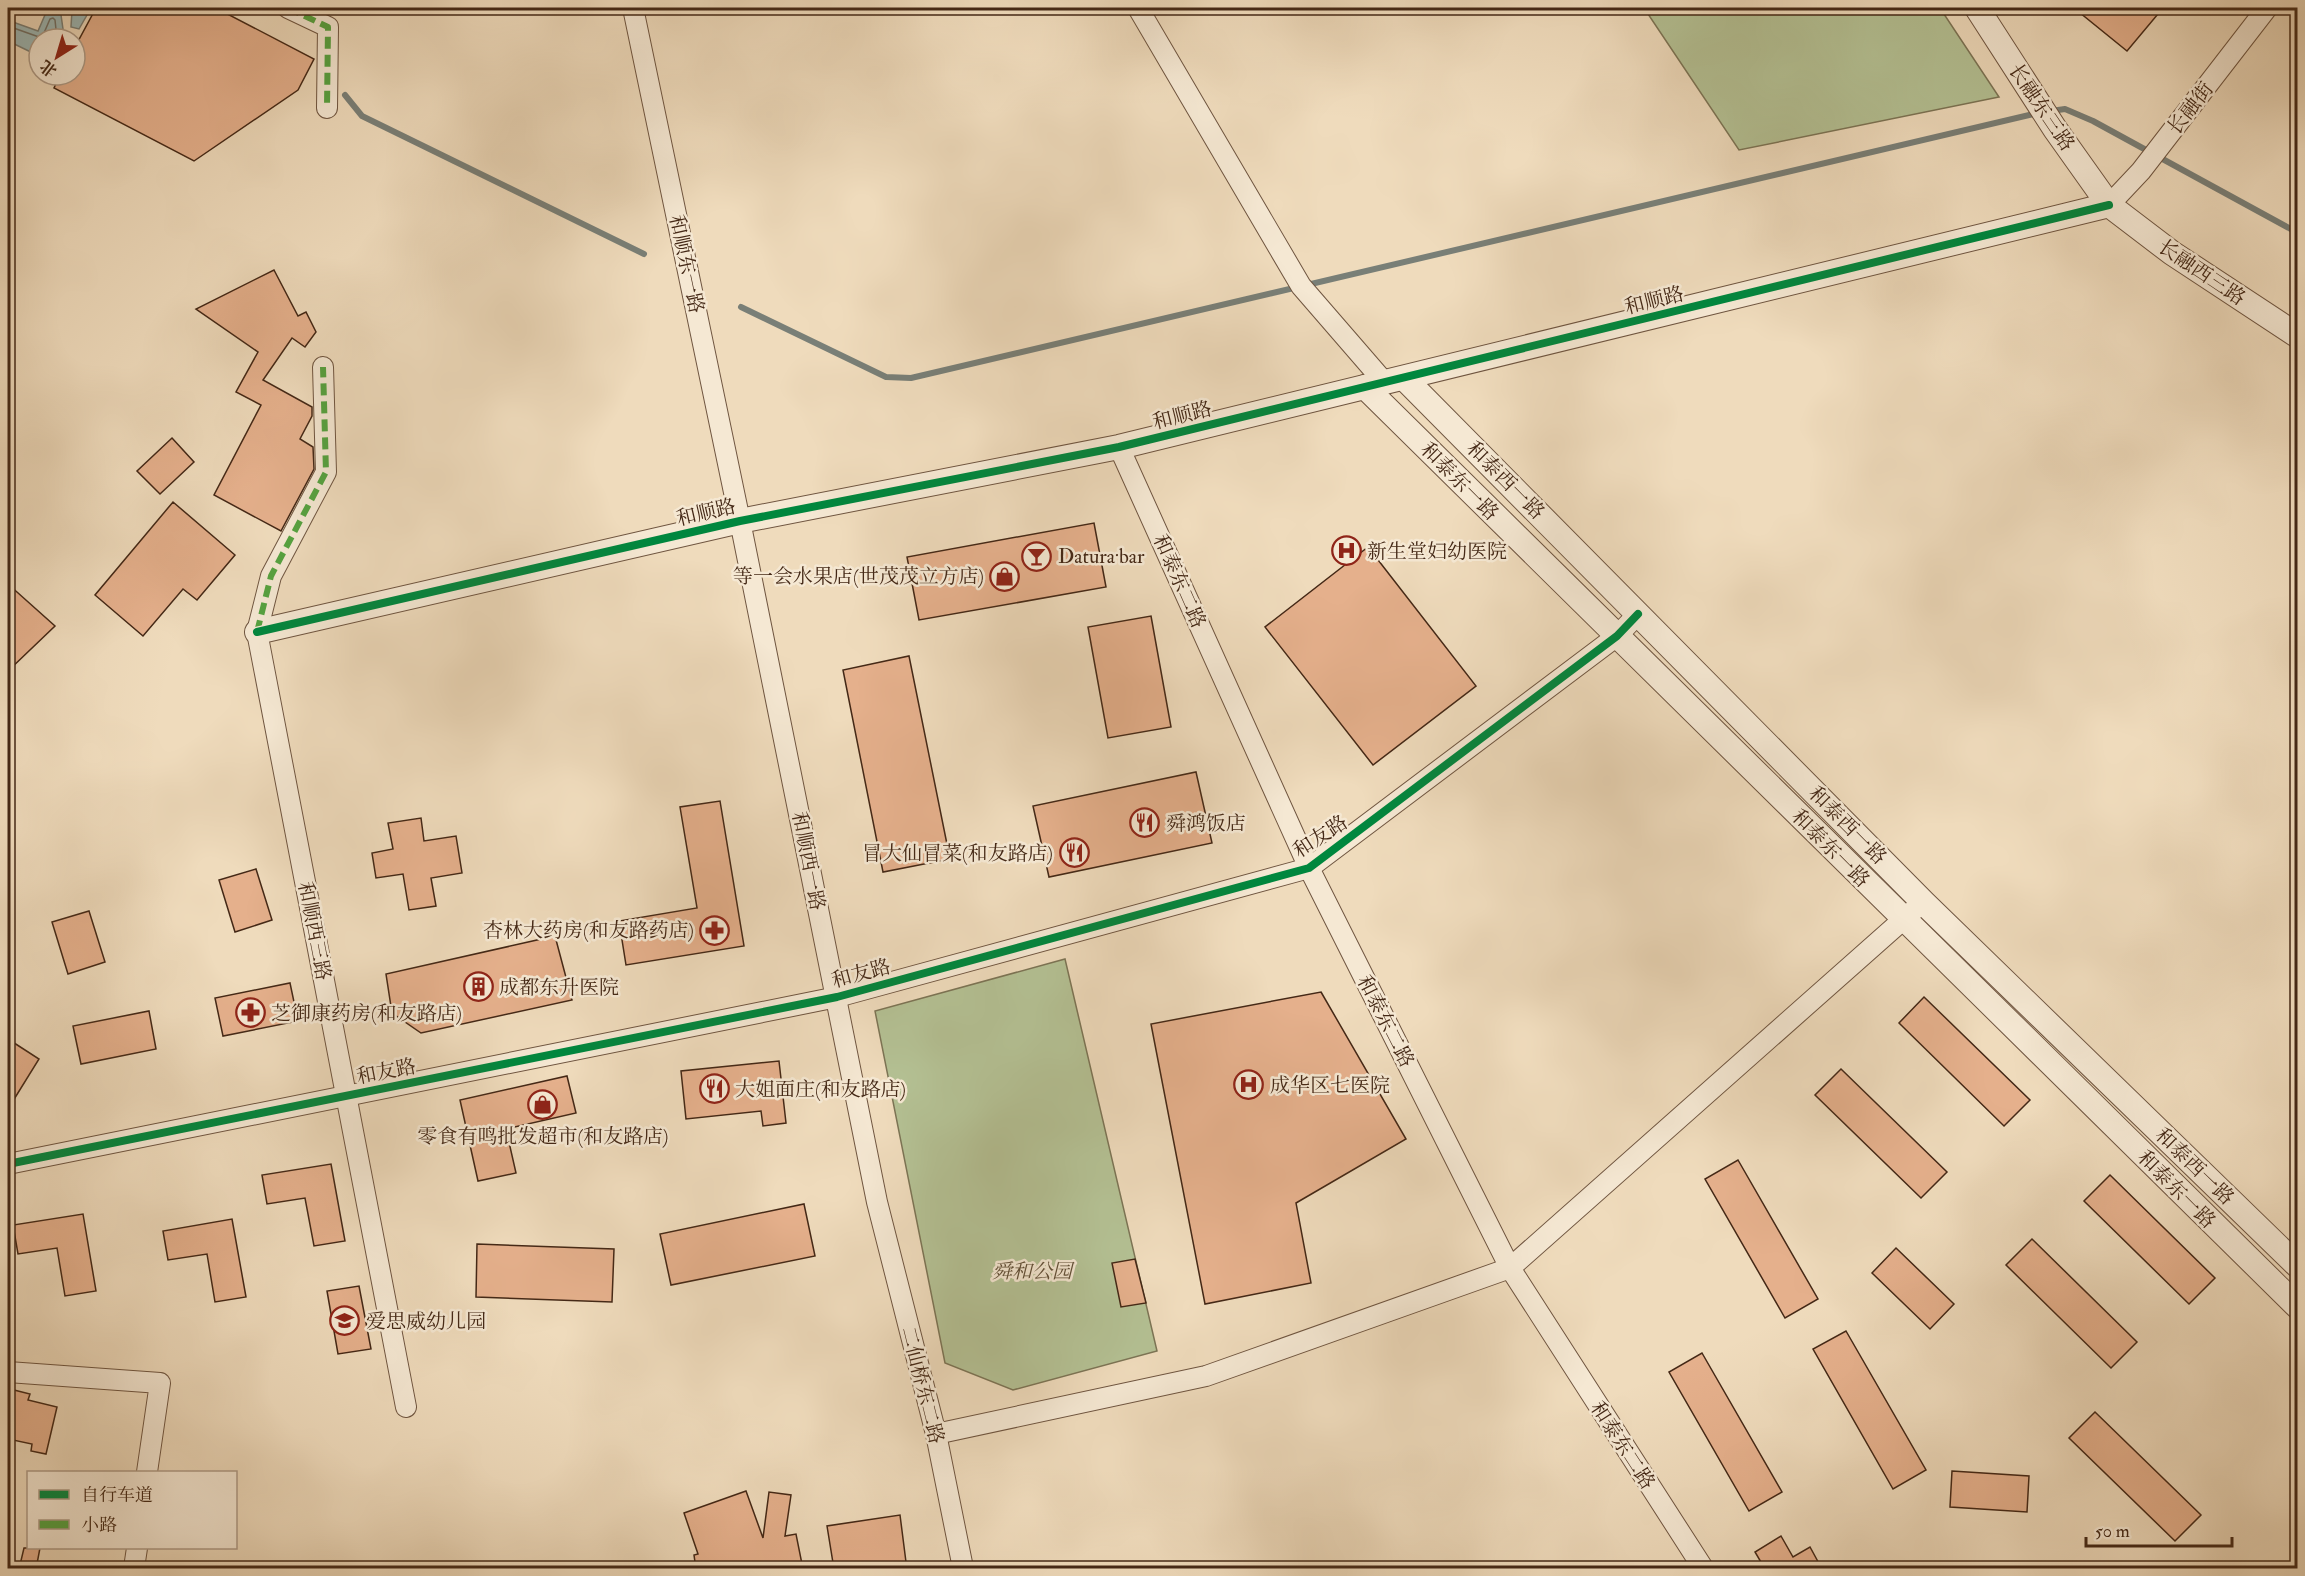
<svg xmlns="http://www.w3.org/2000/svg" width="2305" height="1576" font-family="'IM FELL Double Pica','Noto Serif SC',serif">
	<rect width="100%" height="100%" fill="#efdbbc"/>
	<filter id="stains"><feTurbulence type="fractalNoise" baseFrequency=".00333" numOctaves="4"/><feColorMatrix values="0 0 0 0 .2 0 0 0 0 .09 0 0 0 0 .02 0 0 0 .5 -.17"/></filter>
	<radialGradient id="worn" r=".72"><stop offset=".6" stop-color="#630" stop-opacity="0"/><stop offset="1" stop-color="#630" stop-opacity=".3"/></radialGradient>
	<!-- green -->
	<g fill="#b4c194" stroke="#7c7455" stroke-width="1.5">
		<path d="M1644 8H1940L1999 97 1739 150Z"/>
		<path d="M1065 959 1157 1351 1013 1390 945 1363 875 1011Z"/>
	</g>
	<!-- water -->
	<g fill="#9cb9b8" stroke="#797f77" stroke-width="1.5">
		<path d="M8 8H10V21L38 31 48 8H60L64 36 62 39H39V56L8 41Z"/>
		<path d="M70 8H91L79 29 71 27 72 10Z"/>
	</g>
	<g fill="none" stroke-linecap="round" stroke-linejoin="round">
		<!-- shore -->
		<path stroke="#707067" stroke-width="1.5" d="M8 26 39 37 44 33 50 19 53 18 55 20 57 39"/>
		<!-- stream -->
		<g stroke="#797f77" stroke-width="6">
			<path d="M345 95 362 116 644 254"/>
			<path d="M2051 111 2065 109 2093 121 2298 233"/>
			<path d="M741 307 886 377 911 378 2038 113"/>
		</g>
	</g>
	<!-- building -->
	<g fill="#e5b08c" stroke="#442816" stroke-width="1.5">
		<path d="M96 8H216L314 59 298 90 194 161 54 88 60 75H75V47Z"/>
		<path d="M2074 8H2163L2127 51Z"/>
		<path d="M274 270 298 316 306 312 316 332 305 347 292 338 263 380 312 407V416L300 439 313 447 314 469 281 531 214 495 261 405 236 392 258 352 196 309Z"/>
		<path d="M172 438 194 462 160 494 137 471Z"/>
		<path d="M173 502 235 555 197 600 183 589 143 636 95 595Z"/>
		<path d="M1094 523 1106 587 919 620 907 557Z"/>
		<path d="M1368 547 1476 686 1373 765 1265 627Z"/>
		<path d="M8 584 55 626 8 671Z"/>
		<path d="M1151 616 1171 727 1108 738 1088 627Z"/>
		<path d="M909 656 950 859 883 872 843 670Z"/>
		<path d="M1196 772 1212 843 1049 877 1033 806Z"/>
		<path d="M720 801 744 946 626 965 619 921 697 908 680 807Z"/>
		<path d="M421 818 424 841 456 836 462 873 431 878 436 906 409 910 403 874 376 878 372 853 393 849 388 823Z"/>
		<path d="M256 869 272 920 235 932 219 880Z"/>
		<path d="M89 911 105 962 68 974 52 922Z"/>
		<path d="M555 936 572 1000 421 1033 392 1013 386 974Z"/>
		<path d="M290 983 298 1021 223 1036 215 998Z"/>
		<path d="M1321 992 1406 1139 1296 1203 1311 1283 1205 1304 1151 1024Z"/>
		<path d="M1924 997 2030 1100 2004 1126 1899 1023Z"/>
		<path d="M149 1011 156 1049 81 1064 73 1026Z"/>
		<path d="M8 1039 39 1059 8 1109Z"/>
		<path d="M779 1061 786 1123 763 1126 761 1111 686 1119 681 1071Z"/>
		<path d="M1841 1069 1947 1172 1921 1198 1815 1095Z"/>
		<path d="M567 1076 576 1113 506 1129 516 1173 478 1181 460 1100Z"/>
		<path d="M1738 1160 1818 1299 1785 1318 1705 1179Z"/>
		<path d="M331 1164 345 1241 314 1246 305 1198 267 1204 262 1175Z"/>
		<path d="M2110 1175 2215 1278 2189 1304 2084 1201Z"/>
		<path d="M804 1204 815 1256 671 1285 660 1234Z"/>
		<path d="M83 1214 96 1291 65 1296 57 1248 18 1254 13 1225Z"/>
		<path d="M232 1219 246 1297 215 1302 207 1254 168 1260 163 1231Z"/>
		<path d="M2032 1239 2137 1342 2111 1368 2006 1265Z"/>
		<path d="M477 1244 614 1249 612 1302 476 1297Z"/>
		<path d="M1896 1248 1954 1304 1930 1329 1872 1273Z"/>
		<path d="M1135 1259 1146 1303 1121 1307 1112 1263Z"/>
		<path d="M359 1286 371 1349 338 1354 327 1291Z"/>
		<path d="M1846 1331 1926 1470 1893 1489 1813 1349Z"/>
		<path d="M1702 1353 1782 1492 1749 1511 1669 1372Z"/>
		<path d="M14 1390 30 1394 28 1400 57 1407 46 1454 31 1451 32 1444 8 1439V1420Z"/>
		<path d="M2095 1412 2201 1515 2175 1541 2069 1438Z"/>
		<path d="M1952 1471 2029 1476 2027 1512 1950 1507Z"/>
		<path d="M746 1491 763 1538 769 1492 791 1495 785 1536 796 1534 803 1569H696L694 1555 698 1554 684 1513Z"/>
		<path d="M900 1515 906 1562 859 1569H834L827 1526Z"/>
		<path d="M1781 1536 1793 1557 1810 1547 1822 1569H1765L1755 1552Z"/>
		<path d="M24 1548H40L36 1569H19Z"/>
	</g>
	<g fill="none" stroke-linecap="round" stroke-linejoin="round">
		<defs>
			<g id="minor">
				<path d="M288 8 328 27 327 108"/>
				<path d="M633 8 740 521 877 1202 936 1434 963 1568"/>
				<path d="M1138 8 1301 286 1385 383"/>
				<path d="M2109 205 2141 171 2267 8"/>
				<path d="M323 367 326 472 271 576 257 632 406 1407"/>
				<path d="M1119 447 1309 868 1510 1268 1703 1568"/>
				<path d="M8 1164 837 997 1309 868 1617 636 1638 614"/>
				<path d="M8 1372 160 1383 147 1472"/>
				<path d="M936 1434 1206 1376 1510 1268 1915 909"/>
				<path d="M134 1568 137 1548"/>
			</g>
			<g id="tertiary">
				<path d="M1977 8 2055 129 2109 205 2172 253 2298 336"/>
				<path d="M1405 379 1924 903 2298 1266"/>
				<path d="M1365 387 2298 1307"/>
				<path d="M257 632 740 521 1119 447 2109 205"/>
			</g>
		</defs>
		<!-- minor casing -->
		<use href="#minor" stroke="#6f5540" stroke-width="22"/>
		<!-- tertiary casing -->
		<use href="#tertiary" stroke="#6f5540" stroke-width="26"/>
		<!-- minor -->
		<use href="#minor" stroke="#f5e8d3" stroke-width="20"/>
		<!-- tertiary -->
		<use href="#tertiary" stroke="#f5e8d3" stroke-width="24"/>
		<!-- quiet -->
		<g stroke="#55a340" stroke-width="6" stroke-dasharray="12 6" stroke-linecap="butt">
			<path d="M288 8 328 27 327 108"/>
			<path d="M257 632 271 576 326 472 323 367"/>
		</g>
		<defs>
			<g id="cycleway">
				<path d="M257 632 740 521 1119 447 2109 205"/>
				<path d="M8 1164 837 997 1309 868 1617 636 1638 614"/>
			</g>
		</defs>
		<!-- cycleway casing -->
		<use href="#cycleway" stroke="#f5e8d3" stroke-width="11"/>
		<!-- cycleway -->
		<use href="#cycleway" stroke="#00873e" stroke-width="8"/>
	</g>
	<!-- icons -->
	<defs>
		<symbol id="hospital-ring" viewBox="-11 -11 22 22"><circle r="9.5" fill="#f5e8d3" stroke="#8f2418" stroke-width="1.5"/><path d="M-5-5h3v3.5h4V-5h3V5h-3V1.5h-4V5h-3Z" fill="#8f2418"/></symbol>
		<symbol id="bar-ring" viewBox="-11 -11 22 22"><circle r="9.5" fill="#f5e8d3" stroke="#8f2418" stroke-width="1.5"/><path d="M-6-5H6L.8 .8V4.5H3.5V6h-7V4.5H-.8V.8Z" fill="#8f2418"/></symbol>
		<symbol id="shop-ring" viewBox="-11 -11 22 22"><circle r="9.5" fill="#f5e8d3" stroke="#8f2418" stroke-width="1.5"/><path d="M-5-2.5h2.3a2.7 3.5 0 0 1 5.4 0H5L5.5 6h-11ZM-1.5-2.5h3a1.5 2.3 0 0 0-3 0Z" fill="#8f2418"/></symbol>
		<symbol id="restaurant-ring" viewBox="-11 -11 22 22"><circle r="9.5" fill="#f5e8d3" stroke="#8f2418" stroke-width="1.5"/><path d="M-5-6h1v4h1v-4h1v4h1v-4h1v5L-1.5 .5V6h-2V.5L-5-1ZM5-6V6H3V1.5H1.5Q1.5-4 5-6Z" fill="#8f2418"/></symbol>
		<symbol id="pharmacy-ring" viewBox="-11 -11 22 22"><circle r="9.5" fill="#f5e8d3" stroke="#8f2418" stroke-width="1.5"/><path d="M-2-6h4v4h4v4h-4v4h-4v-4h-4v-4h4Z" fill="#8f2418"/></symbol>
		<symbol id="building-ring" viewBox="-11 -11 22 22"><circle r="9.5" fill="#f5e8d3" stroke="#8f2418" stroke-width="1.5"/><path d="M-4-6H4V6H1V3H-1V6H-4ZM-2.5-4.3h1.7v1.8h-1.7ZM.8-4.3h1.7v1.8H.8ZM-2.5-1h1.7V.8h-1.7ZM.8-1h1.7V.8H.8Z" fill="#8f2418"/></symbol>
		<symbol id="school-ring" viewBox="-11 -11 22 22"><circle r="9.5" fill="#f5e8d3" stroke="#8f2418" stroke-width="1.5"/><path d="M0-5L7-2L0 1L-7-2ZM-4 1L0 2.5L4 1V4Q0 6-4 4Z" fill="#8f2418"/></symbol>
	</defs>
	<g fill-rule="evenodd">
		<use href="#hospital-ring" x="1330" y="534" width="33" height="33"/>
		<use href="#bar-ring" x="1020" y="540" width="33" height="33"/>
		<use href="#shop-ring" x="988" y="560" width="33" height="33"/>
		<use href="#restaurant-ring" x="1128" y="806" width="33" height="33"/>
		<use href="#restaurant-ring" x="1058" y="836" width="33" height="33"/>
		<use href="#pharmacy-ring" x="698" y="914" width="33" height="33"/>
		<use href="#building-ring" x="462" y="970" width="33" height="33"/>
		<use href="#pharmacy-ring" x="234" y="996" width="33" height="33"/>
		<use href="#hospital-ring" x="1232" y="1068" width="33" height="33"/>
		<use href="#restaurant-ring" x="698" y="1072" width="33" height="33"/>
		<use href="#shop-ring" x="526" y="1088" width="33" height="33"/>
		<use href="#school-ring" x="328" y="1304" width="33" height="33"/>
	</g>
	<g text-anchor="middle" stroke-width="5" stroke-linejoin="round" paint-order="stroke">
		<!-- street labels -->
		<g font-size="20" fill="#442816" stroke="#f5e8d3">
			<text transform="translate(2042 107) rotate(56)" y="7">长融东三路</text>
			<text transform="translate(2190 108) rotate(-52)" y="7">长融街</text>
			<text transform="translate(687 264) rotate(78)" y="7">和顺东一路</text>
			<text transform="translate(2202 272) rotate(34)" y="7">长融西三路</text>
			<text transform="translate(1654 300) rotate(-14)" y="7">和顺路</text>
			<text transform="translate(1182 415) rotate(-14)" y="7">和顺路</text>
			<text transform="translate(1506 480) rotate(45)" y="7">和泰西一路</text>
			<text transform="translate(1460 481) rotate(45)" y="7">和泰东一路</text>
			<text transform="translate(706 512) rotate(-13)" y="7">和顺路</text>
			<text transform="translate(1180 581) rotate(66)" y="7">和泰东二路</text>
			<text transform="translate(1848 825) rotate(45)" y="7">和泰西一路</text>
			<text transform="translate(1320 836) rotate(-33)" y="7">和友路</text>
			<text transform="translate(1831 848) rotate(45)" y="7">和泰东一路</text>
			<text transform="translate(809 861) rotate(79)" y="7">和顺西一路</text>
			<text transform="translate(315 931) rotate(79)" y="7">和顺西三路</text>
			<text transform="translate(861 973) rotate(-15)" y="7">和友路</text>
			<text transform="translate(1386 1021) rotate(63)" y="7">和泰东二路</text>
			<text transform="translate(386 1071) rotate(-11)" y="7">和友路</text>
			<text transform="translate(2195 1166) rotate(44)" y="7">和泰西一路</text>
			<text transform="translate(2177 1189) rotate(45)" y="7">和泰东一路</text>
			<text transform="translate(923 1385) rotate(76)" y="7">二仙桥东二路</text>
			<text transform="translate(1623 1445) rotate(57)" y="7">和泰东二路</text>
		</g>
		<!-- poi labels -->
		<g font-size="20" fill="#442816" stroke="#f5e8d3" text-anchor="start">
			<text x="1367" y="558">新生堂妇幼医院</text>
			<text x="1058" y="563">Datura·bar</text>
			<text x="984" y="583" text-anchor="end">等一会水果店(世茂茂立方店)</text>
			<text x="1166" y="830">舜鸿饭店</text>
			<text x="1053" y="860" text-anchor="end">冒大仙冒菜(和友路店)</text>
			<text x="694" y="937" text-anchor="end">杏林大药房(和友路药店)</text>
			<text x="499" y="994">成都东升医院</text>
			<text x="271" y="1020">芝御康药房(和友路店)</text>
			<text x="1270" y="1092">成华区七医院</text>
			<text x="735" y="1096">大姐面庄(和友路店)</text>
			<text x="543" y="1143" text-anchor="middle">零食有鸣批发超市(和友路店)</text>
			<text x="366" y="1328">爱思威幼儿园</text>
		</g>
		<!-- park labels -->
		<g font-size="20" font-style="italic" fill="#604e36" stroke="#f5e8d3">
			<text x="1032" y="1278">舜和公园</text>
		</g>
	</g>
	<!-- margin -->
	<rect width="2305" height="1576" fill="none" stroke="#efdbbc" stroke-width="30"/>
	<rect x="9" y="9" width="2287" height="1558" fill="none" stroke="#442816" stroke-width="3"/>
	<rect x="15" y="15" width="2275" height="1546" fill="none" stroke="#442816" stroke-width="1.5"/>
	<!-- legend -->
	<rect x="27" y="1471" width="210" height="78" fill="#f5e8d3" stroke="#ae9b87" stroke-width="1.5"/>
	<rect x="39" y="1490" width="30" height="9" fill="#00873e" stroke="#ae9b87" stroke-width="1.5"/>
	<text x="81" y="1501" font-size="18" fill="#442816">自行车道</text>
	<rect x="39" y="1520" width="30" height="9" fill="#55a340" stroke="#ae9b87" stroke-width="1.5"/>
	<text x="81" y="1531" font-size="18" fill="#442816">小路</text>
	<!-- north arrow -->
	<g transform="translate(57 57) rotate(217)"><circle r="28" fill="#f5e8d3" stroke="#ae9b87" stroke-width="1.5"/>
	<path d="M0-4.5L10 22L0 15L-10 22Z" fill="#8f2418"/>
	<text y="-9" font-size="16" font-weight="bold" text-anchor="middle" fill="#442816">北</text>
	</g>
	<!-- scale -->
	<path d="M2086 1537v9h146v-9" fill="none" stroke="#442816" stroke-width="3"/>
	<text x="2095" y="1537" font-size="18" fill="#442816" stroke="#f5e8d3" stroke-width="4.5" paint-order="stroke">50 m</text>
	<rect width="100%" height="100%" filter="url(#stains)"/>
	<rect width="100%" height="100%" fill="url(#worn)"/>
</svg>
